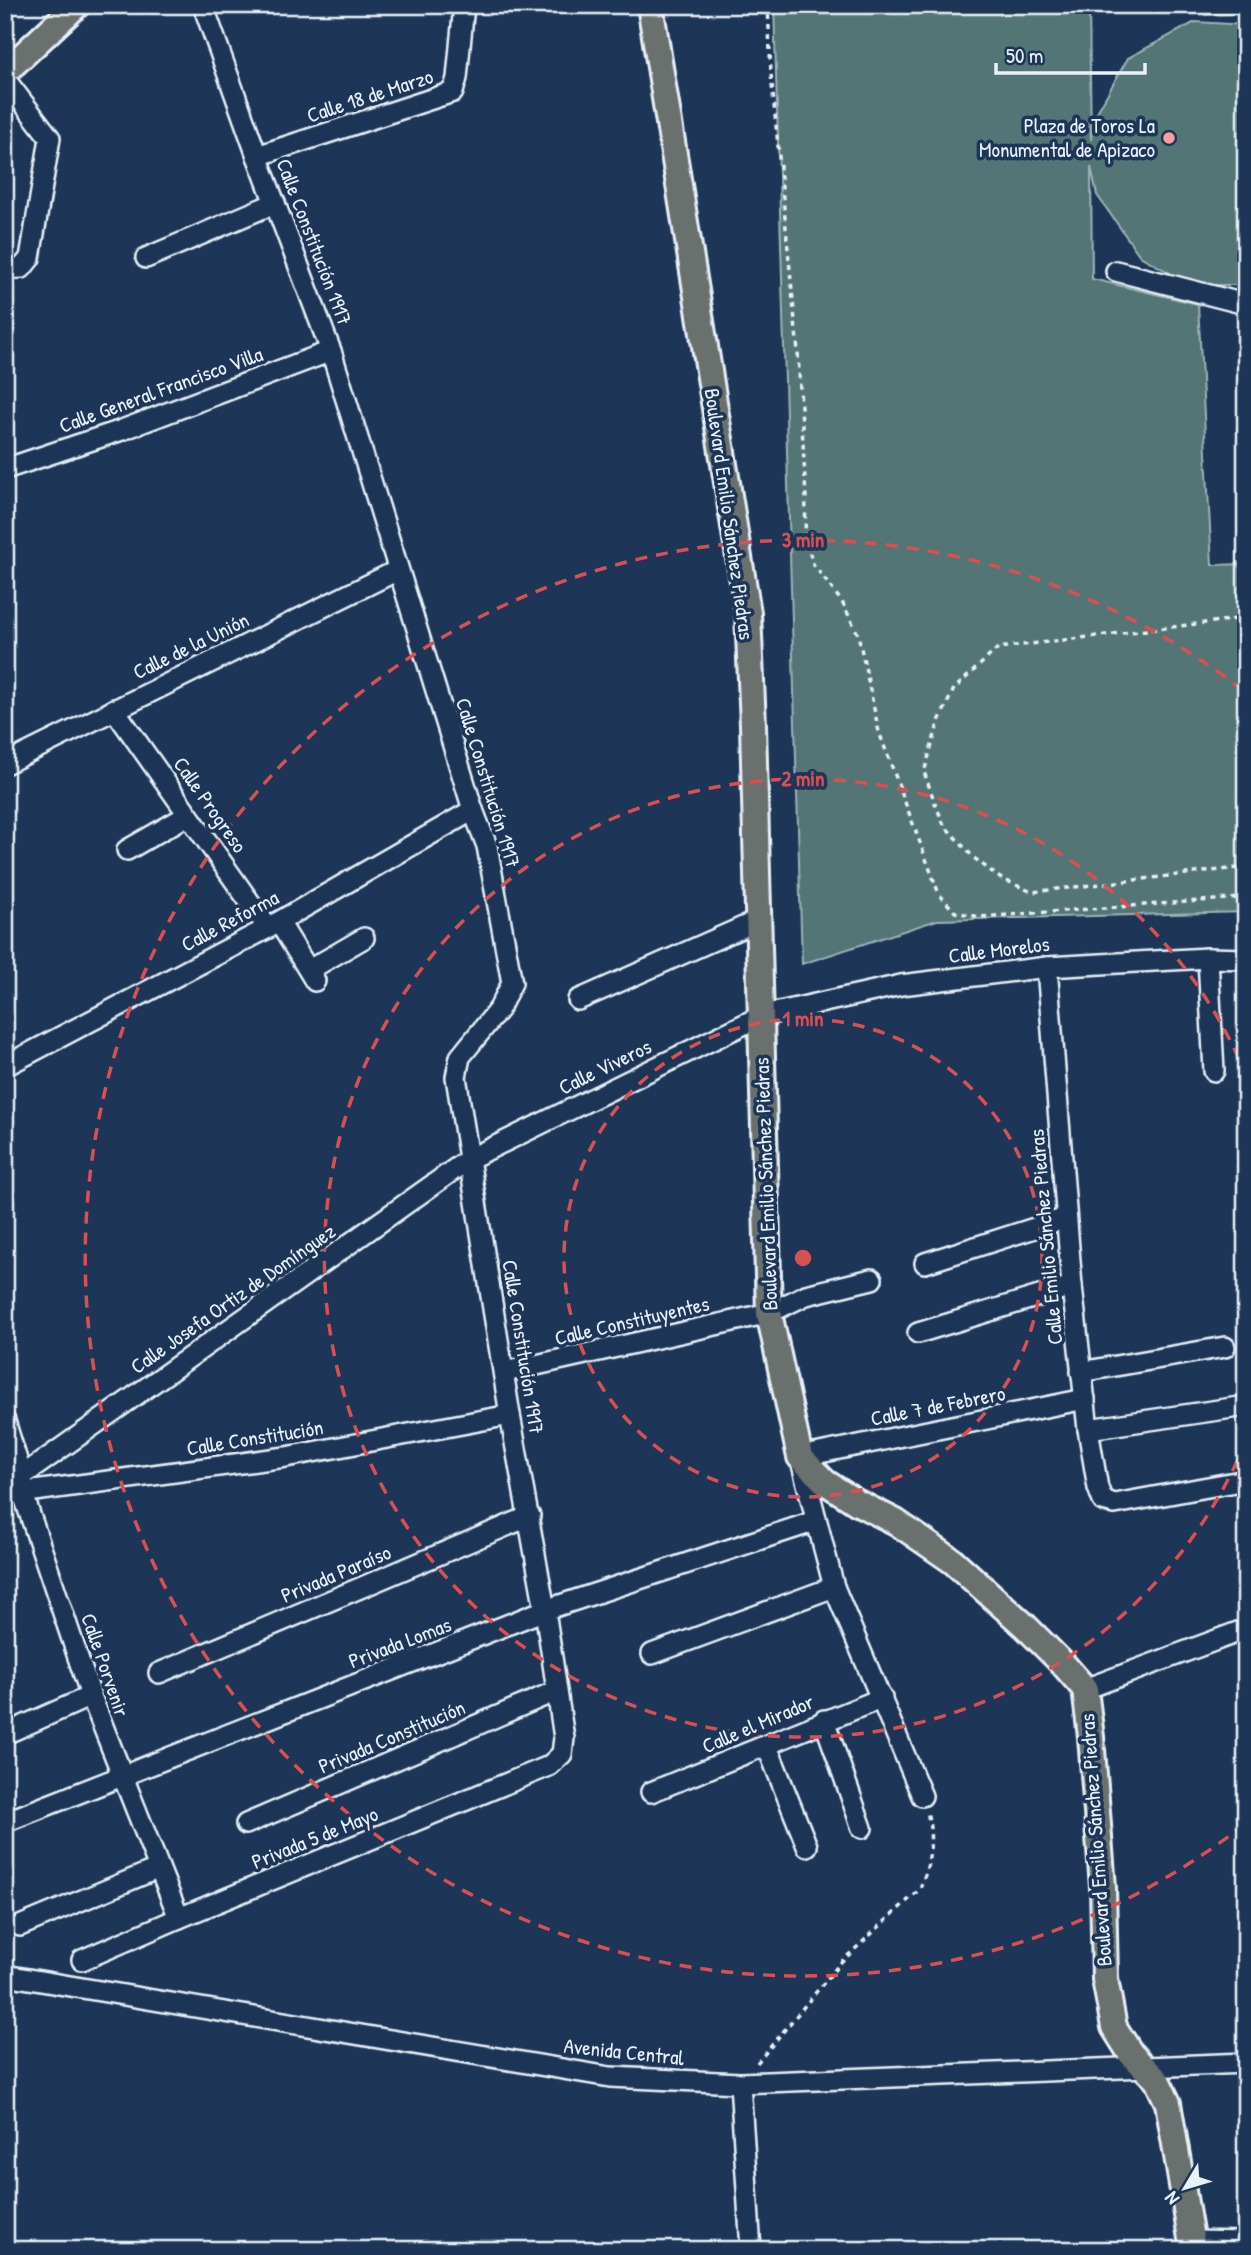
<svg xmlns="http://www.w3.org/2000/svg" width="1251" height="2255" font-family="'Patrick Hand',sans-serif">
	<rect width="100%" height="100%" fill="#1d3557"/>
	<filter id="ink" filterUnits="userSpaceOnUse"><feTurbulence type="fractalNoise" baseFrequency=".0143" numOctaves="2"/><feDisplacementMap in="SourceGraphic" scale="14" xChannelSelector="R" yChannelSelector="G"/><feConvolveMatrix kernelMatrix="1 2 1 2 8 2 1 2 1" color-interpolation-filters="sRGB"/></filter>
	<g filter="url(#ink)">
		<!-- green -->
		<g fill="#537575" stroke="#9eb3b6" stroke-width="2">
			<path d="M774 5H1089L1091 140 1093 119 1128 58 1195 22 1246 25V282L1237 285H1209L1177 277 1140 256 1097 195 1091 167 1092 279 1198 304 1212 565 1246 564V912L937 920 802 964Z"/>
			<path d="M1202 5H1246V13L1205 15Z"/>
		</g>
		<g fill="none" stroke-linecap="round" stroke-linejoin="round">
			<defs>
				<g id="minor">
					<path d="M5 79 50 138 30 258 22 268 5 269"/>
					<path d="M257 156 453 92 457 78 464 5"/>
					<path d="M146 258 275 203"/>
					<path d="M1116 271 1237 302H1246"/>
					<path d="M5 469 122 430 331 351"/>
					<path d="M114 709 268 928"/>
					<path d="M5 764 398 570"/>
					<path d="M127 850 188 815"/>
					<path d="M279 922 315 981"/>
					<path d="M1208 958 1214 1071"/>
					<path d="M1047 967 1072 1286 1088 1429 1098 1488 1103 1501 1115 1504 1246 1480"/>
					<path d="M309 970 364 938"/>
					<path d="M578 1000 759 920"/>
					<path d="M5 1066 268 928 473 810"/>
					<path d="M925 1263 1066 1218"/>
					<path d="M918 1333 1072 1286"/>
					<path d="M505 1372 769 1313 806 1295 872 1279"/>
					<path d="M1081 1372 1225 1347"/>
					<path d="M5 1421 22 1476 23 1494 91 1696 179 1918"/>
					<path d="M1088 1429 1246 1406"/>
					<path d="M22 1476 469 1159 761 1016 901 985 1047 967 1208 958 1246 959"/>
					<path d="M5 1495 286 1457 510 1415"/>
					<path d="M652 1654 834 1587"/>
					<path d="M159 1673 530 1516"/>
					<path d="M1085 1689 1246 1629"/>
					<path d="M824 1720 862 1828"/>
					<path d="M5 1734 91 1696"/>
					<path d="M767 1746 807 1846"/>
					<path d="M651 1792 882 1698"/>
					<path d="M922 1796 834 1587 800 1457 1085 1399"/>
					<path d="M5 1822 545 1610 816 1521"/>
					<path d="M246 1824 556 1691"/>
					<path d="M20 1926 159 1868"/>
					<path d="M82 1960 179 1918 549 1766 562 1754 564 1738 545 1610 510 1415 456 1077 460 1057 499 1009 512 983 487 846 473 810 331 351 257 156 203 5"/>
					<path d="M5 1975 610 2077 740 2083 1246 2063"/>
					<path d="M740 2083 751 2250"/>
					<path d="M1192 2241 1246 2242"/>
				</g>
				<g id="major">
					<path d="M650 5 748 613 753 725 769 1313 800 1457 825 1482 856 1502 896 1522 954 1562 1025 1626 1064 1665 1085 1689 1091 1737 1103 1887 1105 1979 1114 2027 1131 2054 1157 2080 1168 2103 1193 2250"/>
					<path d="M5 72 77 5"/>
				</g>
			</defs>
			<!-- minor casing -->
			<use href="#minor" stroke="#e8f1f8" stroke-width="24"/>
			<!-- major casing -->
			<use href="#major" stroke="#e8f1f8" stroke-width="30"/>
			<!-- path -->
			<g stroke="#e8f1f8" stroke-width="3.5" stroke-dasharray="5 5" stroke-linecap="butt">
				<path d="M768 5 771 74 798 352 806 498 805 537 813 564 842 602 858 634 879 732 939 894 955 912 980 917 1241 898 1246 900"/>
				<path d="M1246 618 998 648 954 689 939 721 924 772 935 803 944 825 974 858 1000 878 1032 892 1246 867"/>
				<path d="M757 2063 842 1961 919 1890C930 1867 934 1837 927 1812"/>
			</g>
			<!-- minor -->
			<use href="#minor" stroke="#1d3557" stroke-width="19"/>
			<!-- major -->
			<use href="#major" stroke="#6a706d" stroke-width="24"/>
		</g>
	</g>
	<!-- distance rings -->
	<g fill="none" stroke="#da5052" stroke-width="3.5" stroke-dasharray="12 9">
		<circle cx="803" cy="1258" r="239"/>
		<path d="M1246 1441A479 479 0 1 1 1246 1075"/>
		<path d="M1245 1824A718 718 0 1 1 1245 692"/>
	</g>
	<!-- markers -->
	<circle fill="#ff9aa2" stroke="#1d3557" stroke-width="2.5" cx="1169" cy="138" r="7"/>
	<g text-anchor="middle" stroke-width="7" stroke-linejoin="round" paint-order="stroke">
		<!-- street labels -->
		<g font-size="21" fill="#e8f1f8" stroke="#1d3557">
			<text transform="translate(370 96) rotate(-18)" y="7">Calle 18 de Marzo</text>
			<text transform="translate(314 242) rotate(69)" y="7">Calle Constitución 1917</text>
			<text transform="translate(161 390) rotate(-20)" y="7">Calle General Francisco Villa</text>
			<text transform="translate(729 514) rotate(82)" y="7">Boulevard Emilio Sánchez Piedras</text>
			<text transform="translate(191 646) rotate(-26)" y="7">Calle de la Unión</text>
			<text transform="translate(488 783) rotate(73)" y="7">Calle Constitución 1917</text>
			<text transform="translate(210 805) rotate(55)" y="7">Calle Progreso</text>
			<text transform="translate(230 921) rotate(-28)" y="7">Calle Reforma</text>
			<text transform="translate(999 950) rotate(-7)" y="7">Calle Morelos</text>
			<text transform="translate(605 1067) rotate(-26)" y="7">Calle Viveros</text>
			<text transform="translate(766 1184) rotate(-92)" y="7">Boulevard Emilio Sánchez Piedras</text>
			<text transform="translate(1046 1237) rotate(-95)" y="7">Calle Emilio Sánchez Piedras</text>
			<text transform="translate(233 1299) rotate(-35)" y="7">Calle Josefa Ortiz de Domínguez</text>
			<text transform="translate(632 1321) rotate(-13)" y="7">Calle Constituyentes</text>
			<text transform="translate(523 1347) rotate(81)" y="7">Calle Constitución 1917</text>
			<text transform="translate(938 1406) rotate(-11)" y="7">Calle 7 de Febrero</text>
			<text transform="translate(255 1438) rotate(-9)" y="7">Calle Constitución</text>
			<text transform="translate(336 1574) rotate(-23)" y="7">Privada Paraíso</text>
			<text transform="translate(400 1643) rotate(-21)" y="7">Privada Lomas</text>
			<text transform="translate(105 1665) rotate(71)" y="7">Calle Porvenir</text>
			<text transform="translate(758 1724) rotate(-23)" y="7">Calle el Mirador</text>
			<text transform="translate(392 1737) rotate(-23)" y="7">Privada Constitución</text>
			<text transform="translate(315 1838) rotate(-22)" y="7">Privada 5 de Mayo</text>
			<text transform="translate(1096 1840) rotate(-94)" y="7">Boulevard Emilio Sánchez Piedras</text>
			<text transform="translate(624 2052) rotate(6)" y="7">Avenida Central</text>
		</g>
		<!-- poi labels -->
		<g font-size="21" fill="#e8f1f8" stroke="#1d3557" text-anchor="end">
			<text x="1155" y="133">Plaza de Toros La<tspan x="1155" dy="24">Monumental de Apizaco</tspan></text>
		</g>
	</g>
	<circle cx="803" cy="1258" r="10" fill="#da5052" stroke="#1d3557" stroke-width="3.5"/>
	<g font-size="21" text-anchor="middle" font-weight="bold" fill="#da5052" stroke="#1d3557" stroke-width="7" stroke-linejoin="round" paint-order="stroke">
		<text x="803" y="547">3 min</text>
		<text x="803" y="786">2 min</text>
		<text x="803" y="1026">1 min</text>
	</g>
	<!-- margin -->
	<rect width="1251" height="2255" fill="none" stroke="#1d3557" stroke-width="28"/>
	<rect x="14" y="14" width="1223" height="2227" fill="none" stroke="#e8f1f8" stroke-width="2.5" filter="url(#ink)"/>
	<!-- north arrow -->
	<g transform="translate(1185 2188) rotate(232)" stroke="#1d3557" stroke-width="5" paint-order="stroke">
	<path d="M0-5L12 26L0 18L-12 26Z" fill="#e8f1f8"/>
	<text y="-10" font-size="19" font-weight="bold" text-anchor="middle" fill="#e8f1f8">N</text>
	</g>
	<!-- scale -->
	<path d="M996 63v10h149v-10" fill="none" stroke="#e8f1f8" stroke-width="3.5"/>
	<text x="1006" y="63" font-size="21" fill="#e8f1f8" stroke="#1d3557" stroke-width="5" paint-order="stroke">50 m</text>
</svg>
